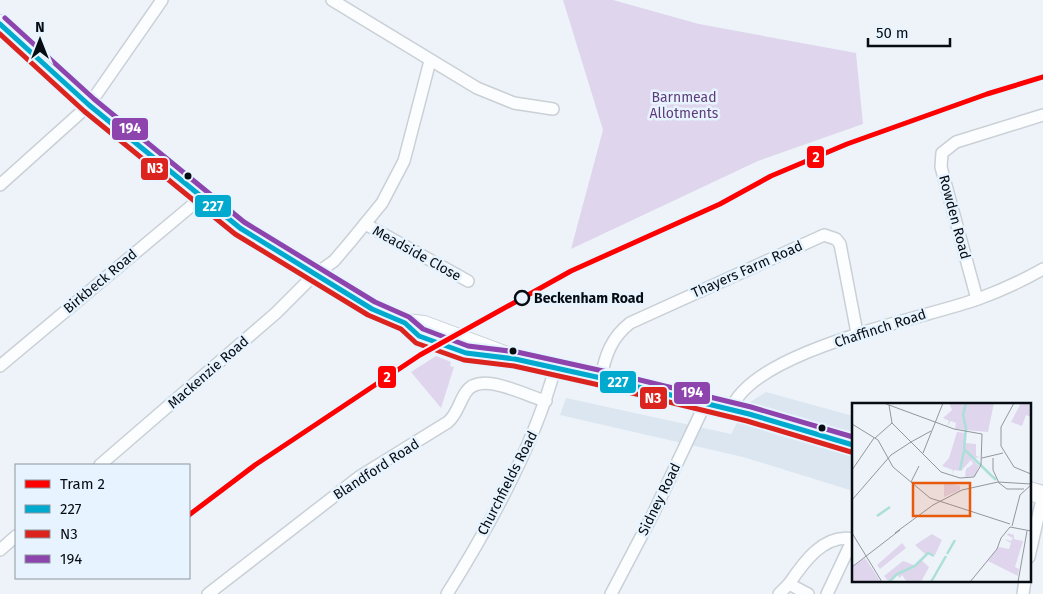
<svg xmlns="http://www.w3.org/2000/svg" width="1043" height="594" font-family="'Fira Sans',sans-serif">
	<rect width="100%" height="100%" fill="#edf3f9"/>
	<!-- built -->
	<path fill="#dbe6f1" d="M766 392 853 416V491L743 457 560 415 566 398 731 434 747 404Z"/>
	<!-- green -->
	<g fill="#dfd6ed">
		<path d="M563 0H613L699 24 856 53 863 124 758 161 571 249 603 130Z"/>
		<path d="M436 356 451 362 450 366 454 367 441 408 411 372Z"/>
	</g>
	<g fill="none" stroke-linecap="round" stroke-linejoin="round">
		<defs>
			<g id="minor">
				<path d="M332 0 477 88 514 103 553 109"/>
				<path d="M0 185 89 105 162 0"/>
				<path d="M365 224 468 281"/>
				<path d="M977 299 941 167 942 153 956 142 1043 115"/>
				<path d="M0 366 202 197"/>
				<path d="M601 378C605 355 612 337 630 323L824 235 836 239 840 244 857 333"/>
				<path d="M731 410C752 350 922 319 978 299 1000 291 1022 281 1043 269"/>
				<path d="M100 465 276 313 314 275 334 261 351 241 382 203 404 161 430 61"/>
				<path d="M0 550 16 536"/>
				<path d="M1029 557 1043 495"/>
				<path d="M208 594 359 477 448 422C458 413 459 402 466 392 481 370 525 396 546 401"/>
				<path d="M447 594C489 527 535 443 555 368"/>
				<path d="M611 594 653 514 705 404"/>
				<path d="M779 594 789 584"/>
				<path d="M808 594 789 584C803 563 824 533 853 539"/>
				<path d="M827 594 853 539"/>
				<path d="M1023 594 1025 580"/>
			</g>
			<g id="primary">
				<path d="M0 24 89 105 240 228 314 275 378 312 405 323 424 325 515 359"/>
				<path d="M405 323C440 357 488 353 533 363 580 373 627 384 674 395 734 410 793 429 853 445"/>
				<path d="M1029 491 1043 495"/>
			</g>
		</defs>
		<!-- minor casing -->
		<use href="#minor" stroke="#c9d0d6" stroke-width="14"/>
		<!-- primary casing -->
		<use href="#primary" stroke="#c9d0d6" stroke-width="20"/>
		<!-- minor -->
		<use href="#minor" stroke="#fcfdfe" stroke-width="11"/>
		<!-- primary -->
		<use href="#primary" stroke="#fcfdfe" stroke-width="18"/>
		<defs>
			<path id="bus-1" d="M0 24 89 105 240 228 372 309 405 323 419 336 466 353 515 359 601 378 749 414 853 445"/>
			<path id="bus-2" d="M0 34 84 111 235 234 368 315 401 329 416 343 464 360 514 366 599 385 747 421 851 452"/>
			<path id="bus-3" d="M5 18 94 99 244 222 375 302 409 317 423 329 468 346 517 352 603 371 751 407 853 437"/>
		</defs>
		<!-- bus-1 casing -->
		<use href="#bus-1" stroke="#e7f4ff" stroke-width="9"/>
		<!-- bus-2 casing -->
		<use href="#bus-2" stroke="#e7f4ff" stroke-width="9"/>
		<!-- bus-3 casing -->
		<use href="#bus-3" stroke="#e7f4ff" stroke-width="9"/>
		<!-- bus-1 -->
		<use href="#bus-1" stroke="#00a9ce" stroke-width="5"/>
		<!-- bus-2 -->
		<use href="#bus-2" stroke="#dc241f" stroke-width="5"/>
		<!-- bus-3 -->
		<use href="#bus-3" stroke="#8e44ad" stroke-width="5"/>
		<defs>
			<path id="tram-1" d="M189 515 255 465 420 355 571 271 720 204 771 176 847 144 987 94 1043 77"/>
		</defs>
		<!-- tram-1 casing -->
		<use href="#tram-1" stroke="#e7f4ff" stroke-width="9"/>
		<!-- tram-1 -->
		<use href="#tram-1" stroke="#f00" stroke-width="5"/>
	</g>
	<!-- markers -->
	<g fill="#060c12" stroke="#e7f4ff" stroke-width="2">
		<circle cx="188" cy="176" r="4.5"/>
		<circle cx="513" cy="351" r="4.5"/>
		<circle cx="822" cy="428" r="4.5"/>
	</g>
	<circle fill="#e7f4ff" stroke="#060c12" stroke-width="2.5" cx="522" cy="298" r="7"/>
	<g text-anchor="middle" stroke-width="5" stroke-linejoin="round" paint-order="stroke">
		<!-- park labels -->
		<g font-size="14" fill="#603b78" stroke="#e7f4ff">
			<text x="684" y="102">Barnmead<tspan x="684" dy="16">Allotments</tspan></text>
		</g>
		<!-- street labels -->
		<g font-size="14" fill="#060c12" stroke="#e7f4ff">
			<text transform="translate(955 217) rotate(75)" y="5">Rowden Road</text>
			<text transform="translate(417 253) rotate(29)" y="5">Meadside Close</text>
			<text transform="translate(747 269) rotate(-24)" y="5">Thayers Farm Road</text>
			<text transform="translate(100 281) rotate(-40)" y="5">Birkbeck Road</text>
			<text transform="translate(880 328) rotate(-18)" y="5">Chaffinch Road</text>
			<text transform="translate(208 372) rotate(-41)" y="5">Mackenzie Road</text>
			<text transform="translate(376 469) rotate(-33)" y="5">Blandford Road</text>
			<text transform="translate(507 483) rotate(-63)" y="5">Churchfields Road</text>
			<text transform="translate(659 499) rotate(-64)" y="5">Sidney Road</text>
		</g>
		<!-- stop labels -->
		<g font-size="14" font-weight="bold" fill="#060c12" stroke="#e7f4ff" text-anchor="start">
			<text x="534" y="303">Beckenham Road</text>
		</g>
	</g>
	<!-- overview -->
	<g transform="translate(852 403)">
		<rect width="179" height="179" fill="#edf3f9"/>
		<path d="M97 0H142L136 29 103 26 104 20 99 18 95 23 97 18 91 15 100 7ZM169 0H179V14L174 12 170 23 159 19ZM105 29 114 30 113 40 124 41V53L128 54 120 56 127 63 123 73 113 74 114 66 121 61 119 57 109 68 102 67 100 72 101 67 90 63 97 55ZM92 79 108 83V87L92 94ZM156 130 162 132V136L171 138 163 164 167 166 166 173 136 158 147 144 157 146 159 140 152 136 159 138 161 135 155 132ZM80 131 90 137 83 152 73 151 63 142ZM50 140 54 145 28 166 25 162ZM13 155 29 179H0V164ZM68 156 77 164 69 179H55L50 172 48 175 44 171 36 178 32 173 51 158 62 162Z" fill="#dfd6ed"/>
		<path fill="none" stroke="#abdfd7" stroke-width="2.5" d="M112 46 144 77M112 46 114 25 111 12 114 0M108 67 112 48M25 113 38 104M95 151 103 137M37 179 45 171 63 163 76 150 82 153M79 179 94 153"/>
		<path fill="none" stroke="#91979d" stroke-width="1" d="M162 0 149 24V43L162 64 179 71M37 2 102 26 130 31 129 62 122 74 108 75 89 69 59 39 79 28M0 21 26 37 41 64 78 95 158 121M23 35 40 20M71 50 91 0M130 55 151 50M141 55V67L147 80 155 86H172M0 67 22 35M59 79 67 63M0 97 39 52 59 39 40 20 37 2 32 0M160 123 168 92 179 82M158 124 179 128M0 130 30 179M43 130 81 102 110 87 146 79 179 81M0 164 48 127M118 179 145 146 149 135 158 124M166 179 175 128"/>
		<path fill="#e8590c" fill-opacity="0.15" stroke="#e8590c" stroke-width="2.5" d="M61 80H118V113H61Z"/>
		<rect width="179" height="179" fill="none" stroke="#060c12" stroke-width="2.5"/>
	</g>
	<g stroke="#e7f4ff" stroke-width="2">
		<rect x="111" y="117" width="38" height="24" rx="5" fill="#8e44ad"/>
		<rect x="806" y="145" width="19" height="24" rx="5" fill="#f00"/>
		<rect x="140" y="157" width="29" height="24" rx="5" fill="#dc241f"/>
		<rect x="194" y="194" width="38" height="24" rx="5" fill="#00a9ce"/>
		<rect x="377" y="365" width="20" height="24" rx="5" fill="#f00"/>
		<rect x="599" y="370" width="38" height="24" rx="5" fill="#00a9ce"/>
		<rect x="673" y="381" width="38" height="24" rx="5" fill="#8e44ad"/>
		<rect x="639" y="386" width="29" height="24" rx="5" fill="#dc241f"/>
	</g>
	<g font-size="14" text-anchor="middle" font-weight="bold" fill="#fff">
		<text x="130" y="133">194</text>
		<text x="816" y="162">2</text>
		<text x="155" y="173">N3</text>
		<text x="213" y="211">227</text>
		<text x="387" y="382">2</text>
		<text x="618" y="387">227</text>
		<text x="692" y="397">194</text>
		<text x="653" y="403">N3</text>
	</g>
	<!-- legend -->
	<rect x="15" y="464" width="175" height="115" fill="#e7f4ff" stroke="#8d97a0"/>
	<rect x="25" y="480" width="25" height="8" fill="#ff0000" stroke="#8d97a0"/>
	<text x="60" y="489" font-size="15" fill="#060c12">Tram 2</text>
	<rect x="25" y="505" width="25" height="8" fill="#00a9ce" stroke="#8d97a0"/>
	<text x="60" y="514" font-size="15" fill="#060c12">227</text>
	<rect x="25" y="530" width="25" height="8" fill="#dc241f" stroke="#8d97a0"/>
	<text x="60" y="539" font-size="15" fill="#060c12">N3</text>
	<rect x="25" y="555" width="25" height="8" fill="#8e44ad" stroke="#8d97a0"/>
	<text x="60" y="564" font-size="15" fill="#060c12">194</text>
	<!-- north arrow -->
	<g transform="translate(40 40)" stroke="#e7f4ff" stroke-width="4" paint-order="stroke">
	<path d="M0-4L9 19L0 12L-9 19Z" fill="#060c12"/>
	<text y="-8" font-size="14" font-weight="bold" text-anchor="middle" fill="#060c12">N</text>
	</g>
	<!-- scale -->
	<path d="M868 38v8h82v-8" fill="none" stroke="#060c12" stroke-width="2.5"/>
	<text x="876" y="38" font-size="15" fill="#060c12" stroke="#e7f4ff" stroke-width="4" paint-order="stroke">50 m</text>
</svg>
